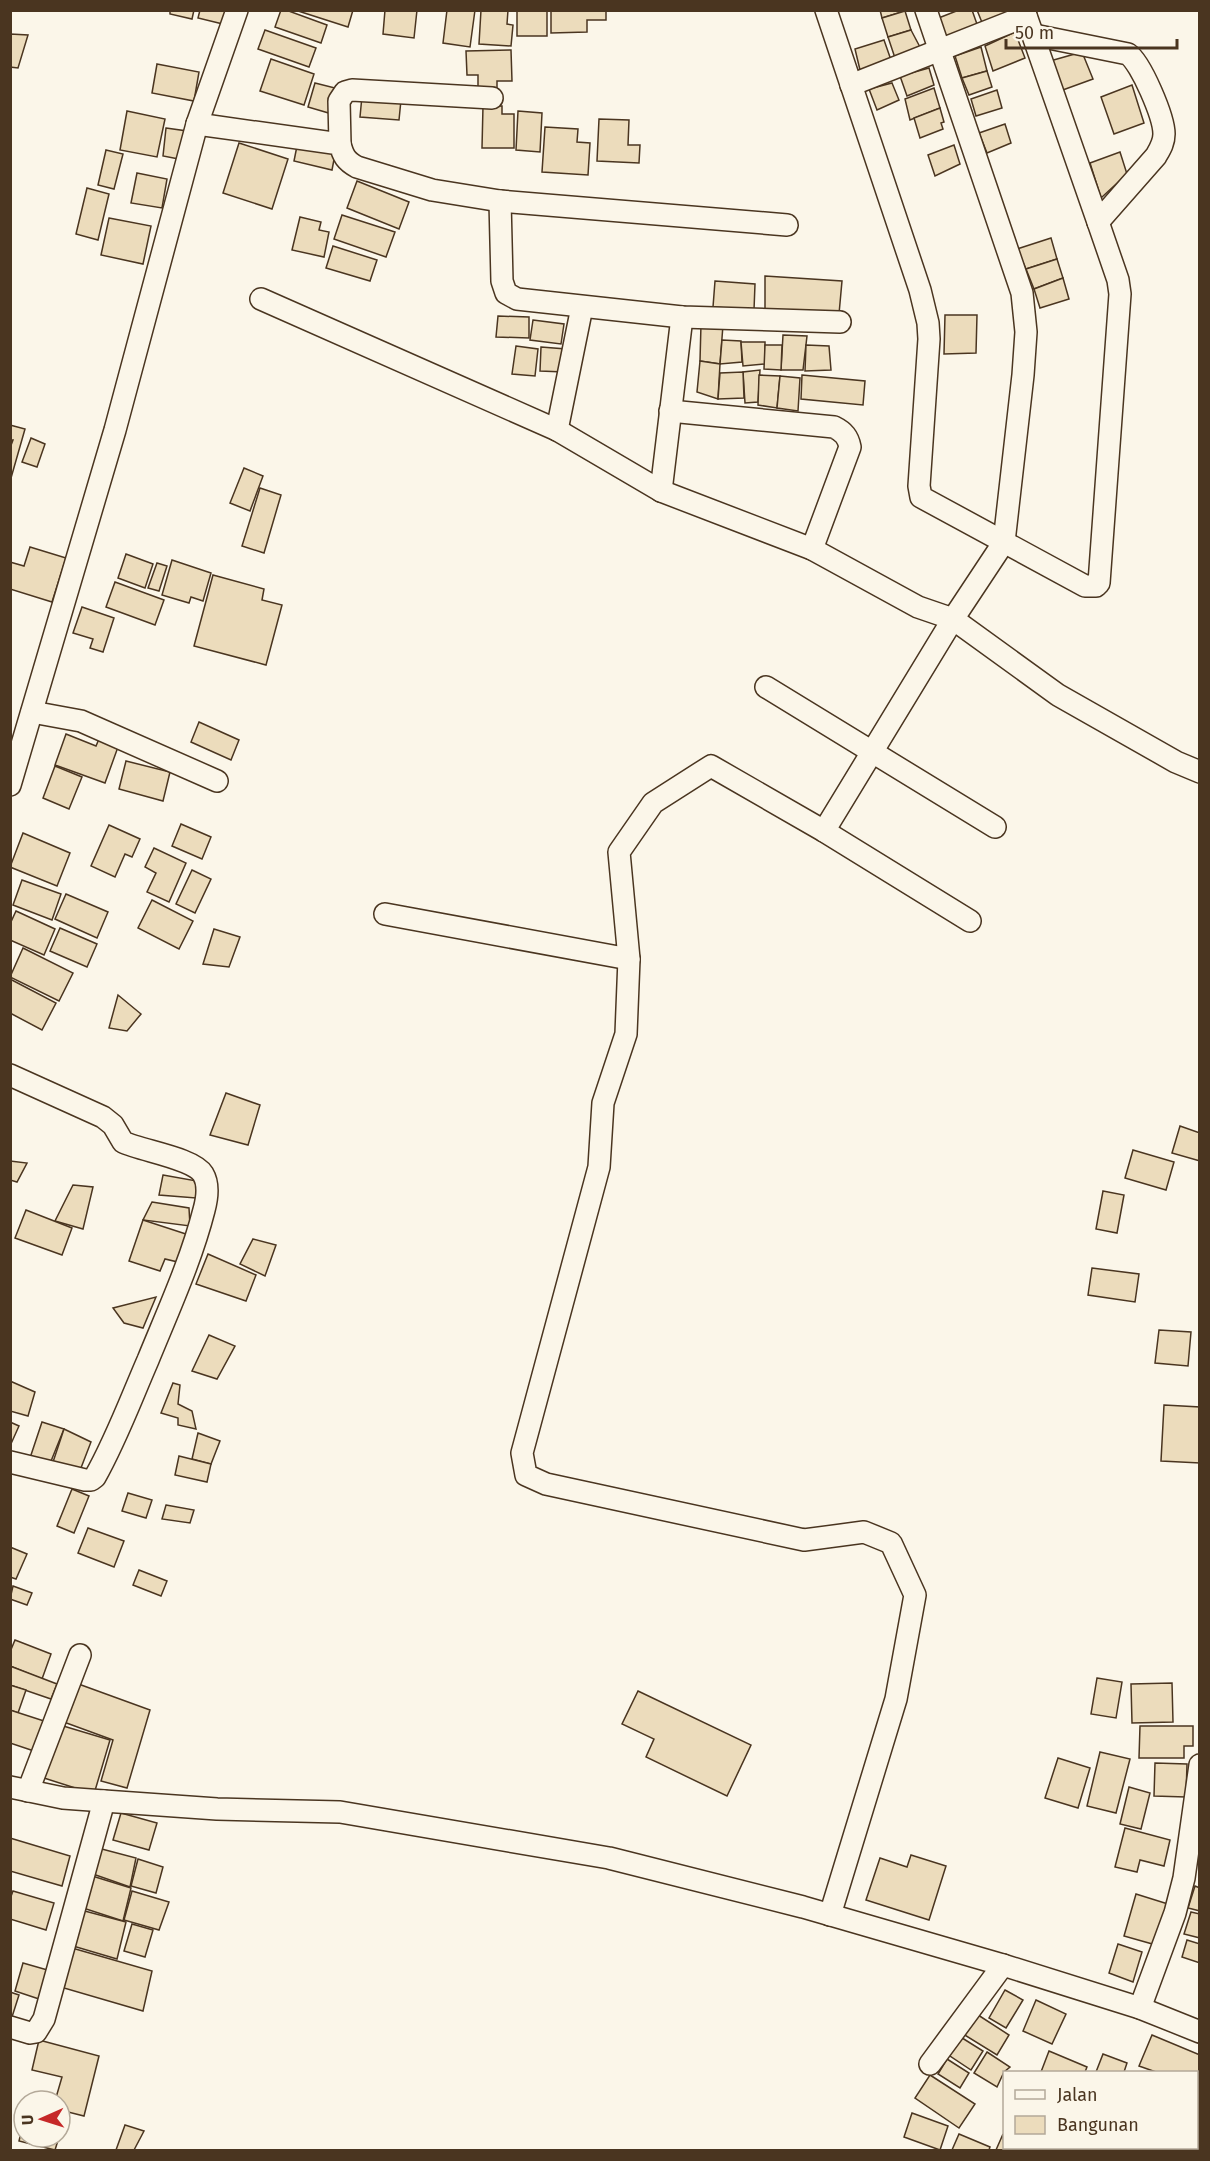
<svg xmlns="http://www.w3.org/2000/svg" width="1210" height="2161" font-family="'Fira Sans',sans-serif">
	<rect width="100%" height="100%" fill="#fbf6e9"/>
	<!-- building -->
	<g fill="#ecdcbc" stroke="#4a3520" stroke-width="1.5">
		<path d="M170 10H194L192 19 170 14Z"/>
		<path d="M200 10H230L227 25 198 18Z"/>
		<path d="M281 10H286L327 25 321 43 275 27Z"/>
		<path d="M295 10H353L348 27Z"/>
		<path d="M385 10H417L414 38 383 34Z"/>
		<path d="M447 10H475L470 47 443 43Z"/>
		<path d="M481 10H508L507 24 513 25 511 46 479 44Z"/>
		<rect x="517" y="10" width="30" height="26"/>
		<path d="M551 10H606V20H587V32L551 33Z"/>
		<path d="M880 10H905V11L882 18Z"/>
		<path d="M959 10H972L978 27 944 40 936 19Z"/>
		<path d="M977 10H1014L983 25Z"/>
		<path d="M905 11 911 30 888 37 882 18Z"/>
		<path d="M265 30 316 48 309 67 258 49Z"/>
		<path d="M911 30 921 49 895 58 888 37Z"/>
		<path d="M1015 32 1025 58 993 71 985 46Z"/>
		<path d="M10 34 28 35 18 68 10 67Z"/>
		<path d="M884 40 891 60 860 70 855 49Z"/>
		<path d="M981 47 987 71 962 78 955 56Z"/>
		<path d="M511 50 512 81H497V89H478V75H467L466 51Z"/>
		<path d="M1082 52 1093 79 1060 91 1050 61Z"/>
		<path d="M271 59 314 74 304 105 260 91Z"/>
		<path d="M157 64 199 72 194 101 152 93Z"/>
		<path d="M929 68 934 85 907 96 900 76Z"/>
		<path d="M987 71 992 87 969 95 962 78Z"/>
		<path d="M315 83 339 89 332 114 308 107Z"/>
		<path d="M892 83 899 100 877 110 869 89Z"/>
		<path d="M1132 85 1144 123 1114 134 1101 97Z"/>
		<path d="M934 88 940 108 910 120 905 99Z"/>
		<path d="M997 90 1002 108 976 116 971 99Z"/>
		<path d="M362 96 401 100 399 120 360 117Z"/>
		<path d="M483 106H502V114H514V148H482Z"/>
		<path d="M940 108 944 122 941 123 943 129 920 138 914 118Z"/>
		<path d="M127 111 165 119 157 157 120 150Z"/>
		<path d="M518 111 542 113 540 152 516 150Z"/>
		<path d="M599 119 629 120 628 145H640L639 163 597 161Z"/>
		<path d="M1005 124 1011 143 987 153 979 133Z"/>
		<path d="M545 127 578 129 577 142 590 143 588 175 542 172Z"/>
		<path d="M166 128 187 131 184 160 163 156Z"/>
		<path d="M298 141 336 149 332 170 294 161Z"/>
		<path d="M239 143 288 159 272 209 223 193Z"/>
		<path d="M954 145 960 164 935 176 928 155Z"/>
		<path d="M106 150 123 154 114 189 98 185Z"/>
		<path d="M1120 152 1127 174 1101 198 1090 163Z"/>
		<path d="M137 173 167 179 162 208 131 203Z"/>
		<path d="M357 181 409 202 399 229 347 208Z"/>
		<path d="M87 188 109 194 98 240 76 234Z"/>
		<path d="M342 215 395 232 386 257 334 239Z"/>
		<path d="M300 217 321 222 319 230 329 232 324 257 292 250Z"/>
		<path d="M109 218 151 226 143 264 101 255Z"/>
		<path d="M1051 238 1057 259 1026 269 1017 249Z"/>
		<path d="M333 246 377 260 370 281 326 268Z"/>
		<path d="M1057 259 1063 278 1034 289 1026 269Z"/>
		<path d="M765 276 842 281 839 314 765 312Z"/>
		<path d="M1063 278 1069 299 1040 308 1034 289Z"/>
		<path d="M715 281 755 284 754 310 713 307Z"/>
		<path d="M945 315H977L976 353 944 354Z"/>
		<path d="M498 316 529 317V338L496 337Z"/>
		<path d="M533 320 564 324 561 344 530 340Z"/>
		<path d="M701 324 723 325 720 364 700 361Z"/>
		<path d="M783 335 807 336 803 370H781Z"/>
		<path d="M722 340 741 341 742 362 720 364Z"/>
		<path d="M741 342H765V364L743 366Z"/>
		<path d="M765 345H782L781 370 764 369Z"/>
		<path d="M806 345 829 346 831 370 805 371Z"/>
		<path d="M516 346 538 349 535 376 512 374Z"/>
		<path d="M541 347 566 349 564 372 540 371Z"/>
		<path d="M700 361 720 364 718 399 697 392Z"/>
		<path d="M760 370 758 402 745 403 743 372Z"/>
		<path d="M743 372 744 398 718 399 720 373Z"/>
		<path d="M759 375 780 376 777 408 758 405Z"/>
		<path d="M802 375 865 381 863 405 801 399Z"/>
		<path d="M780 376 800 378 798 411 777 408Z"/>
		<path d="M10 425 25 429 11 478 10 448 13 440H10Z"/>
		<path d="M31 438 45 444 37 467 22 462Z"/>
		<path d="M244 468 263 476 250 511 230 503Z"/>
		<path d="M260 488 281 495 264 553 242 546Z"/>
		<path d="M30 547 66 558 52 602 10 589V562L24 566Z"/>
		<path d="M126 554 153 564 145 588 118 578Z"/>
		<path d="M172 560 211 573 203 601 191 597 189 603 162 595Z"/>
		<path d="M157 563 167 566 159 591 148 588Z"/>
		<path d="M213 575 264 589 262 600 282 605 266 665 194 646Z"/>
		<path d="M115 582 164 600 155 625 106 607Z"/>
		<path d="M82 607 114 618 103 652 90 648 93 639 73 633Z"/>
		<path d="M199 722 239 740 231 760 191 742Z"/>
		<path d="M66 734 96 746 99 739 118 747 105 783 55 765Z"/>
		<path d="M126 761 170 772 163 801 119 789Z"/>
		<path d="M55 766 82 777 69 809 43 798Z"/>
		<path d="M181 824 211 837 202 859 172 846Z"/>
		<path d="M109 825 140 839 132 857 125 854 115 877 91 866Z"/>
		<path d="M23 833 70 853 57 886 10 867Z"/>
		<path d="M154 848 186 863 169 902 147 892 156 873 145 867Z"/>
		<path d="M192 870 211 879 195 913 176 904Z"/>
		<path d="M22 880 61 894 52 920 13 905Z"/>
		<path d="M66 894 108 912 97 938 55 919Z"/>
		<path d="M152 900 193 921 179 949 138 928Z"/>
		<path d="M16 911 55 929 44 955 10 940V924Z"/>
		<path d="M60 928 97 944 87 967 50 951Z"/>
		<path d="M214 929 240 937 229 967 203 964Z"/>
		<path d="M23 948 73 973 59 1001 10 977Z"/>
		<path d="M10 979 56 1003 42 1030 10 1013Z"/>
		<path d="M118 995 141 1014 127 1031 109 1028Z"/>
		<path d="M226 1093 260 1105 248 1145 210 1135Z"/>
		<path d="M1180 1126 1200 1133V1161L1172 1153Z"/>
		<path d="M1133 1150 1174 1162 1166 1190 1125 1178Z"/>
		<path d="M10 1161 27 1163 17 1182 10 1180Z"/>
		<path d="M163 1175 197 1181 196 1198 159 1195Z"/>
		<path d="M73 1185 93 1187 83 1229 55 1221Z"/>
		<path d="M1103 1191 1124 1195 1117 1233 1096 1229Z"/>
		<path d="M152 1202 189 1208 190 1226 143 1220Z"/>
		<path d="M26 1210 72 1228 62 1255 15 1238Z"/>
		<path d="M143 1220 192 1236 182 1263 165 1259 160 1271 129 1261Z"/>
		<path d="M253 1239 276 1245 265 1276 240 1264Z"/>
		<path d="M208 1254 256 1275 246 1301 196 1284Z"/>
		<path d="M1092 1268 1139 1274 1135 1302 1088 1295Z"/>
		<path d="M156 1297 143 1328 124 1323 113 1308Z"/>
		<path d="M1159 1330 1191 1332 1188 1366 1155 1363Z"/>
		<path d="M209 1335 235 1346 217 1379 192 1371Z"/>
		<path d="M10 1381 35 1392 28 1416 10 1411Z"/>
		<path d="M173 1383 180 1385 178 1404 192 1411 196 1429 178 1425V1418L161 1413Z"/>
		<path d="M1164 1405 1200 1407V1463L1161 1461Z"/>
		<path d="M10 1422 19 1426 10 1446Z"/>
		<path d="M42 1422 64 1429 49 1466 29 1461Z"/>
		<path d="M64 1429 91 1442 79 1473 52 1465Z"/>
		<path d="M198 1433 220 1441 211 1464 192 1459Z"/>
		<path d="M179 1456 211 1464 207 1482 175 1475Z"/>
		<path d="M72 1489 89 1496 74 1533 57 1526Z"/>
		<path d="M128 1493 152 1500 146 1518 122 1511Z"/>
		<path d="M166 1505 194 1510 190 1523 162 1519Z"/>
		<path d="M88 1528 124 1541 114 1567 78 1553Z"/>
		<path d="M10 1547 27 1554 16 1579 10 1577Z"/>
		<path d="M139 1570 167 1581 161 1596 133 1585Z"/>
		<path d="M13 1586 32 1593 27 1605 10 1599Z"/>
		<path d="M15 1640 51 1654 42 1679 10 1666V1652Z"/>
		<path d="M10 1666 57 1684 51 1699 10 1685Z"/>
		<path d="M1097 1678 1122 1682 1116 1718 1091 1714Z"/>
		<path d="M73 1682 150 1710 127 1788 101 1781 113 1740 61 1721Z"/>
		<path d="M1172 1683 1173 1722 1132 1723 1131 1684Z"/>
		<path d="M10 1685 26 1690 18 1713 10 1710Z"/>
		<path d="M638 1691 751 1745 727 1796 646 1757 654 1739 622 1724Z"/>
		<path d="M10 1710 44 1721 34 1751 10 1743Z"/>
		<path d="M60 1725 110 1740 94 1794 44 1778Z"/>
		<path d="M1140 1726H1193V1746H1184V1758H1139Z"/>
		<path d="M1100 1752 1130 1759 1116 1813 1087 1806Z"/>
		<path d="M1058 1758 1090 1768 1078 1808 1045 1798Z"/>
		<path d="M1155 1763 1187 1764 1186 1797 1154 1796Z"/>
		<path d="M1129 1787 1150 1793 1141 1829 1120 1824Z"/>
		<path d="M121 1813 157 1823 149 1850 113 1840Z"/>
		<path d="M1125 1828 1170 1840 1164 1866 1140 1860 1137 1872 1115 1867Z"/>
		<path d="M10 1838 70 1856 62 1886 10 1871Z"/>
		<path d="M98 1848 136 1858 130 1887 90 1873Z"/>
		<path d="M911 1855 946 1866 929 1920 866 1900 880 1858 907 1867Z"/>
		<path d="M138 1859 163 1867 156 1893 131 1886Z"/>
		<path d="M89 1875 131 1888 123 1921 80 1907Z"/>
		<path d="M1195 1886 1200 1888V1911L1188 1908Z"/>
		<path d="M13 1891 54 1903 46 1930 10 1919V1899Z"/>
		<path d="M132 1891 169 1902 159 1930 124 1920Z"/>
		<path d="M1136 1894 1168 1904 1156 1945 1124 1936Z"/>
		<path d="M81 1910 126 1922 117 1959 73 1946Z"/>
		<path d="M1191 1912 1200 1914V1938L1184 1934Z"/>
		<path d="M132 1924 153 1930 145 1957 124 1951Z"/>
		<path d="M1187 1940 1200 1944V1963L1182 1957Z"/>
		<path d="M1118 1944 1142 1952 1133 1982 1109 1973Z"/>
		<path d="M72 1948 152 1971 143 2011 64 1988Z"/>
		<path d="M23 1963 51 1971 42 2000 15 1991Z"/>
		<path d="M1005 1990 1023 2000 1006 2028 989 2018Z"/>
		<path d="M10 1992 19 1995 11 2020 10 2019Z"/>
		<path d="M1036 2000 1066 2014 1052 2044 1023 2031Z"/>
		<path d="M975 2013 1009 2035 997 2055 963 2034Z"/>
		<path d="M1152 2035 1200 2055 1199 2090 1196 2089V2072H1156L1139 2066Z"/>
		<path d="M959 2036 983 2051 971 2070 947 2054Z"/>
		<path d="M39 2040 99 2056 84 2116 60 2110V2101H55L62 2077 32 2070Z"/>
		<path d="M1049 2051 1087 2067 1085 2072H1041Z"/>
		<path d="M987 2052 1010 2067 1004 2072 997 2087 974 2073Z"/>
		<path d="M1103 2054 1127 2063 1124 2072H1096Z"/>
		<path d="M947 2059 969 2073 960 2088 938 2074Z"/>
		<path d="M930 2075 975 2104 959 2128 915 2098Z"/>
		<path d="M912 2113 948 2126 940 2150 904 2137Z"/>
		<path d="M24 2121V2137H59L55 2150 19 2141Z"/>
		<path d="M125 2125 144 2131 134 2150H116Z"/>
		<path d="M959 2134 990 2147 989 2150H952Z"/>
		<path d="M1003 2134 1004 2148H1037L1040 2150H996Z"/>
		<path d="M1115 2148H1167L1172 2150H1113Z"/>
	</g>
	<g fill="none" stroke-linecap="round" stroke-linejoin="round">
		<defs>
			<g id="street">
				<path d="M826 10 920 290 928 323 929 339 919 486 921 497 1085 586H1096L1099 583 1120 294 1118 280 1098 222 1024 10"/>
				<path d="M1034 35 1128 54C1141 63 1164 117 1164 134 1164 143 1160 149 1156 156L1098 222"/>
				<path d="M851 85 1026 16"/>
				<path d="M197 124 340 144C343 156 346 161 357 167L432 190 500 201 787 225"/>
				<path d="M340 144 339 101 345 92 352 90 492 98"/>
				<path d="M500 201 502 281 506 293 517 299 682 317 840 322"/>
				<path d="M261 299 557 430 661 491 812 549 918 607 953 619 1058 695 1176 762 1200 772"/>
				<path d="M670 411 834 427C844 432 848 437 850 447L812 549"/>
				<path d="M557 430 582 307"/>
				<path d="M661 491 682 317"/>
				<path d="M766 687 995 827"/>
				<path d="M32 712 81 721 217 781"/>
				<path d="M10 785 115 430 197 124 237 10"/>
				<path d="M824 831 953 619 1004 542 1023 375 1026 332 1022 293 926 10"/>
				<path d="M385 914 629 959 619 852 653 803 711 766 824 831 970 921"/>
				<path d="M629 959 626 1034 603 1103 599 1167 522 1453 526 1475 546 1484 804 1540 864 1532 891 1543 915 1595 896 1699 830 1915"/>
				<path d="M10 1075 103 1117 113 1125 123 1142C142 1151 193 1158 203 1174 209 1184 207 1199 204 1210 191 1261 168 1311 148 1360 131 1399 116 1440 95 1477L91 1480H85L10 1462"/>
				<path d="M10 1787 63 1798 104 1801 217 1809 340 1812 609 1858 803 1907 1003 1965 1140 2008 1200 2032"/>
				<path d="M28 1791 80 1655"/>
				<path d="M1140 2008 1175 1913 1184 1878 1200 1765"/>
				<path d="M10 2027 30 2033 36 2032 44 2019 104 1801"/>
				<path d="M930 2064 1003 1965"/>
				<path d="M1196 2137 1200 2129"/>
			</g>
		</defs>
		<!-- street casing -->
		<use href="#street" stroke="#4a3520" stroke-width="24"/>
		<!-- street -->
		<use href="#street" stroke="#fbf6e9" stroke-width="21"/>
	</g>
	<!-- border -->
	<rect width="1210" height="2161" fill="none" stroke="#4a3520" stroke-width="24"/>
	<!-- legend -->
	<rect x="1003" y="2071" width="195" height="78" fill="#fbf6e9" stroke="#b4a999" stroke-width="1.5"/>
	<rect x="1015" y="2090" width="30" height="9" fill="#fbf6e9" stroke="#b4a999" stroke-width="1.5"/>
	<text x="1057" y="2101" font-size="18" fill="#4a3520">Jalan</text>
	<rect x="1015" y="2116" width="30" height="18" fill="#ecdcbc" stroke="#b4a999" stroke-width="1.5"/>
	<text x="1057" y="2131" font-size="18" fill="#4a3520">Bangunan</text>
	<!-- north arrow -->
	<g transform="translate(42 2119) rotate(267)"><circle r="28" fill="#fbf6e9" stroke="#b4a999" stroke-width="1.5"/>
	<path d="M0-4.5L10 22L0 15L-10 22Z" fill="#c62828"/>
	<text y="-9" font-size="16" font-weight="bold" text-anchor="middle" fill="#4a3520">U</text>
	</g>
	<!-- scale -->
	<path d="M1006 39v9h171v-9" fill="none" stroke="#4a3520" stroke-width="3"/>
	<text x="1015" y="39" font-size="18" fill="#4a3520" stroke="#fbf6e9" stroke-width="4.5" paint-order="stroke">50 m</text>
</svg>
